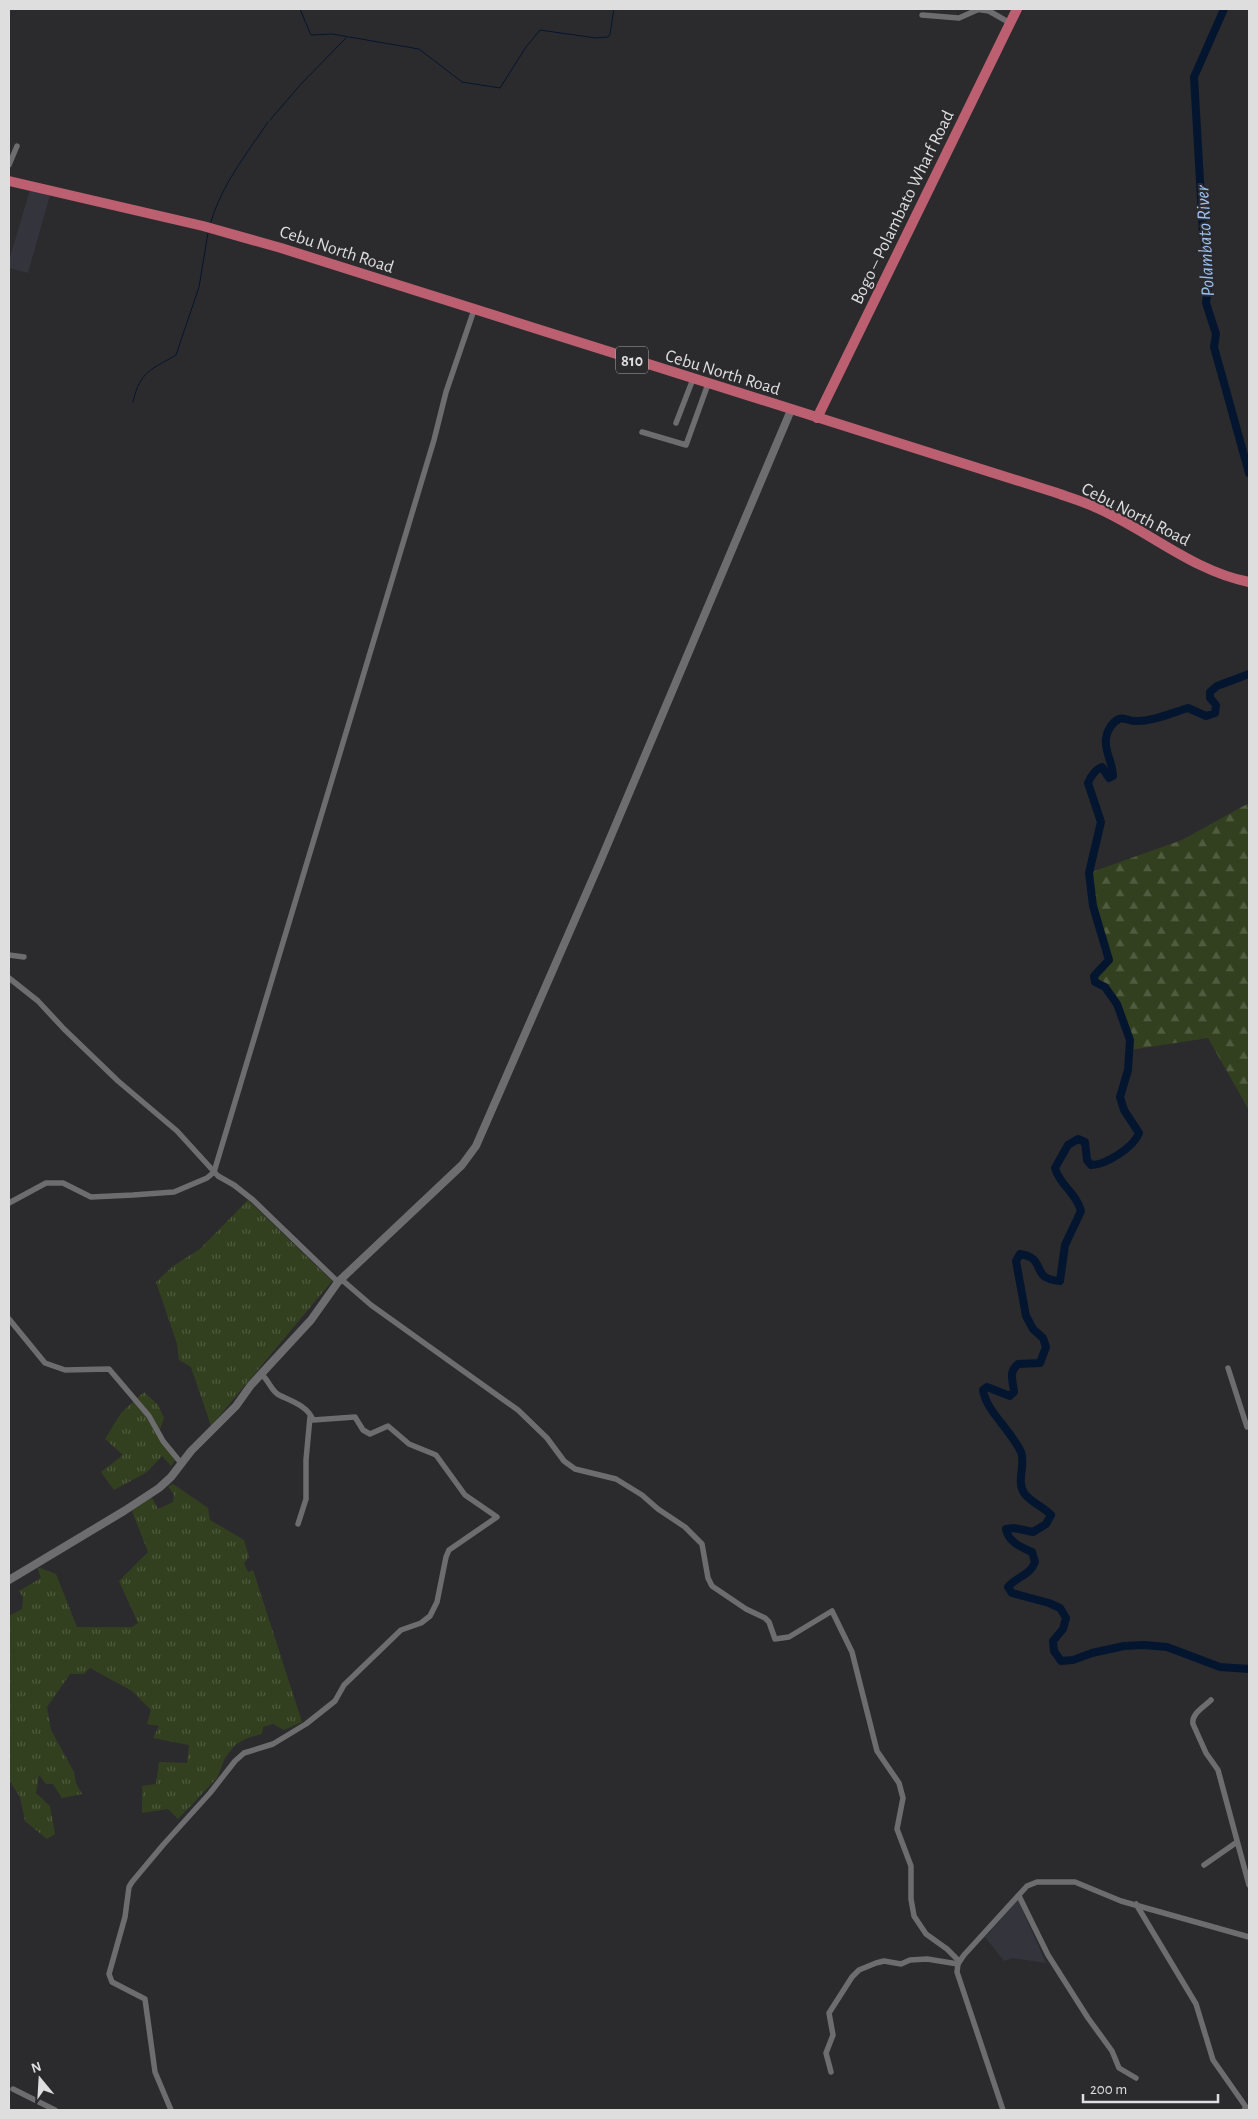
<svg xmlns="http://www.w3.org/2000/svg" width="1258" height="2119" font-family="'Alegreya Sans',sans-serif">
	<defs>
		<pattern id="grass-tufts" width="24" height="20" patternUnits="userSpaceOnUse" patternTransform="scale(1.25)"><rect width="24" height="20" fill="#33401f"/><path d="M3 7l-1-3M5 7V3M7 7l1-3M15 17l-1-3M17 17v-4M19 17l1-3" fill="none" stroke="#505b3f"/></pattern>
		<pattern id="forest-firs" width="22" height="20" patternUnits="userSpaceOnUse" patternTransform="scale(1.25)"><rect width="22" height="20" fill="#33401f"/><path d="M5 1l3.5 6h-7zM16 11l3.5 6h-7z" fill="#505b3f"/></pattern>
	</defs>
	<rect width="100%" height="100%" fill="#2b2b2e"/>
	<!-- built -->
	<g fill="#33343c">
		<path d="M30 190 50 195 28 273 9 268V260Z"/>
		<path d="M1018 1900 1046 1963 1013 1958 1004 1961 985 1937Z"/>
	</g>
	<!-- grass -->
	<g fill="url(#grass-tufts)">
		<path d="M248 1200 332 1281 211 1426 191 1367 179 1360 177 1344 156 1282 173 1266 200 1249Z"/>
		<path d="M144 1392 158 1405 164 1418 158 1435 175 1460 171 1466 162 1456 147 1472 114 1490 101 1472 123 1455 105 1439 121 1413Z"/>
		<path d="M173 1484 208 1508 210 1520 244 1540 249 1557 244 1563 248 1572 253 1570 302 1722 284 1730 273 1724 263 1727 262 1734 247 1738 235 1745 225 1758 217 1778 178 1819 168 1809 142 1813V1786L156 1784 159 1762 187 1763 189 1745 153 1738 159 1726 147 1724 151 1710 132 1691 90 1668 84 1674H70L47 1707 51 1730 74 1772 76 1783 82 1794 62 1798 53 1784H46L39 1775 36 1793 50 1806 55 1834 47 1839 25 1821 20 1797 9 1780V1616L22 1609 23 1597 19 1591 41 1578 37 1567 56 1574 77 1627H132L138 1623 119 1581 148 1552 132 1511 151 1496 158 1509 173 1502 174 1495 168 1486Z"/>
	</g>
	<!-- forest -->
	<path fill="url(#forest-firs)" d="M1249 803V1110L1208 1038 1130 1050C1131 1028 1115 993 1095 982L1094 976 1109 960 1093 906 1089 873 1182 840Z"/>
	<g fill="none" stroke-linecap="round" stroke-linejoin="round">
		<!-- stream -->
		<g stroke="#04162f" stroke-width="1">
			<path d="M300 9 311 35 332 34 419 49 462 82 500 88 526 47 540 30 596 38 608 37 610 34 614 9"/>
			<path d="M270 120 301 84 346 38"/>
			<path d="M211 222C221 186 247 153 268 122"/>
			<path d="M133 402C140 371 151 370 176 355L199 287 208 233"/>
		</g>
		<!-- river -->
		<g stroke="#04162f" stroke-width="8">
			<path d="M1224 9 1194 77 1203 233 1206 248 1208 287 1206 303 1216 334 1214 347 1249 473"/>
			<path d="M1249 674 1217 686 1210 692V698L1216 705 1215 713 1206 716 1188 708C1171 713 1152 722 1134 721 1129 721 1124 717 1119 719 1112 722 1107 731 1106 738 1104 751 1113 763 1113 776L1109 778 1102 767C1096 769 1090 777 1088 783L1101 822 1089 873 1093 906 1109 960 1094 976 1095 982 1105 987 1117 1004 1130 1040 1128 1070 1120 1097 1124 1110 1139 1133C1134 1147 1106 1165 1091 1165L1087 1160 1085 1142 1078 1139 1068 1145 1055 1168C1060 1186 1076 1192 1081 1211L1065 1245 1060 1281C1029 1279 1048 1258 1020 1254L1016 1261 1026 1316 1033 1329 1043 1338 1046 1347 1040 1363 1018 1364C1008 1373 1013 1380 1014 1392L1010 1396 987 1387 983 1390C986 1411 1011 1430 1021 1452 1026 1465 1016 1480 1024 1493 1030 1502 1044 1507 1051 1515L1046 1524 1033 1532 1014 1528 1006 1529C1008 1542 1021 1547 1032 1552L1035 1562C1030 1576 1017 1576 1008 1587L1012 1593 1049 1603 1060 1608 1066 1618 1063 1629 1053 1641 1054 1651 1061 1661 1073 1660 1092 1653 1124 1646 1144 1645 1167 1647 1220 1667 1249 1669"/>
		</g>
		<!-- street -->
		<g stroke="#6d6d70" stroke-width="5.5">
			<path d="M975 9 989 11 1010 23"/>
			<path d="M922 15 959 18 977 10"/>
			<path d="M9 165 17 146"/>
			<path d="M676 423 693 379"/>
			<path d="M642 432 686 445 708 384"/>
			<path d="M9 955 24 957"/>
			<path d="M9 978 38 1001 64 1029 118 1081 177 1131 218 1176 234 1185 253 1200 338 1282"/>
			<path d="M9 1203 46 1183H63L91 1197 133 1195 174 1192 207 1178 214 1172 434 440 446 392 474 310"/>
			<path d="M341 1279 371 1305 518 1410 547 1438 564 1461 575 1469 616 1479 642 1495 658 1509 685 1527 702 1544 708 1578 712 1586 746 1609 765 1618 769 1622 775 1639 789 1637 832 1611 852 1652 877 1751 899 1783 903 1798 897 1829 911 1866V1899L914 1916 926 1934 947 1949 959 1961"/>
			<path d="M9 1319 45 1363 65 1370 109 1369 149 1416 163 1441 181 1463"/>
			<path d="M1228 1368 1247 1427 1249 1426"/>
			<path d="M298 1524 306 1499V1460L310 1417"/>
			<path d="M1211 1700C1204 1707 1191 1714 1193 1724L1206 1753 1218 1770 1249 1885"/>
			<path d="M1204 1865 1237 1842"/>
			<path d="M1019 1896 1048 1955 1088 2018 1112 2051 1119 2068 1136 2078"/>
			<path d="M1136 1904 1196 2004 1213 2060 1246 2107 1244 2110"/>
			<path d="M831 2072 826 2053 833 2035 829 2013 852 1977 859 1970 876 1963 884 1961 901 1964 910 1960 927 1959 958 1964"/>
			<path d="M13 2089 55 2110"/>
			<path d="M171 2110 155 2072 145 1999 112 1982 109 1974 125 1917 129 1887 132 1882 163 1845 210 1793 235 1761 244 1753 273 1744 306 1724 335 1701 344 1685 401 1630 421 1623 430 1616 437 1602 446 1557 449 1550 497 1517 465 1495 436 1455 409 1444 388 1426 370 1434 363 1430 355 1417 313 1420C308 1406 291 1401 279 1395 271 1391 269 1380 261 1374"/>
			<path d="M1003 2110 957 1972 958 1964 964 1955 1027 1886 1037 1882H1075L1121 1901 1249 1937"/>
		</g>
		<!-- secondary -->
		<path stroke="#6d6d70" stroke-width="8" d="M9 1580 124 1511 159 1488 171 1477 191 1451 236 1406 251 1385 311 1320 338 1282 462 1165 476 1146 600 862 791 410"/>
		<!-- highway -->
		<g stroke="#bc6071" stroke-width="10">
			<path d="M9 181 203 226 281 248 1054 492C1068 497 1083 501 1097 508 1149 531 1193 571 1249 582"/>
			<path d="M817 418 1017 9"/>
		</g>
	</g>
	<g text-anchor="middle" stroke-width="4" stroke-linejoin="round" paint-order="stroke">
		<!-- shield labels -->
		<rect fill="#2b2b2e" stroke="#a8a8aa" stroke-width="1" x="616" y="346.5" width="32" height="27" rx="4"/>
		<g font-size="16" font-weight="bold" fill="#dededf">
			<text x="632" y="366">810</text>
		</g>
		<!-- street labels -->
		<g font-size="18" fill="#dededf" stroke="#2b2b2e">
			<text transform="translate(902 207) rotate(-64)" y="6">Bogo – Polambato Wharf Road</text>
			<text transform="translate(337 249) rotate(18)" y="6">Cebu North Road</text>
			<text transform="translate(723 372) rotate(17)" y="6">Cebu North Road</text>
			<text transform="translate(1136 514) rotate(27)" y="6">Cebu North Road</text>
		</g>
		<!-- water labels -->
		<g font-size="19" font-style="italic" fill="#9bc3f8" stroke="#2b2b2e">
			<text transform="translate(1204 241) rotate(-93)" y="7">Polambato River</text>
		</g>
	</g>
	<!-- border -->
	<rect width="1258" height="2119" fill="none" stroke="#dededf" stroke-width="20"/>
	<!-- north arrow -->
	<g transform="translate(40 2079) rotate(342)" stroke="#2b2b2e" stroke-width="4" paint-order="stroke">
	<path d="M0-4L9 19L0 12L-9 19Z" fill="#dededf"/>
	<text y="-8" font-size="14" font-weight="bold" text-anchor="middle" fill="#dededf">N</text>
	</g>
	<!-- scale -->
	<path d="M1083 2094v8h135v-8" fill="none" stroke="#dededf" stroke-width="2.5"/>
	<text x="1090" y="2094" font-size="15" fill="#dededf" stroke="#2b2b2e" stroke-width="4" paint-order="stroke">200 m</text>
</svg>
